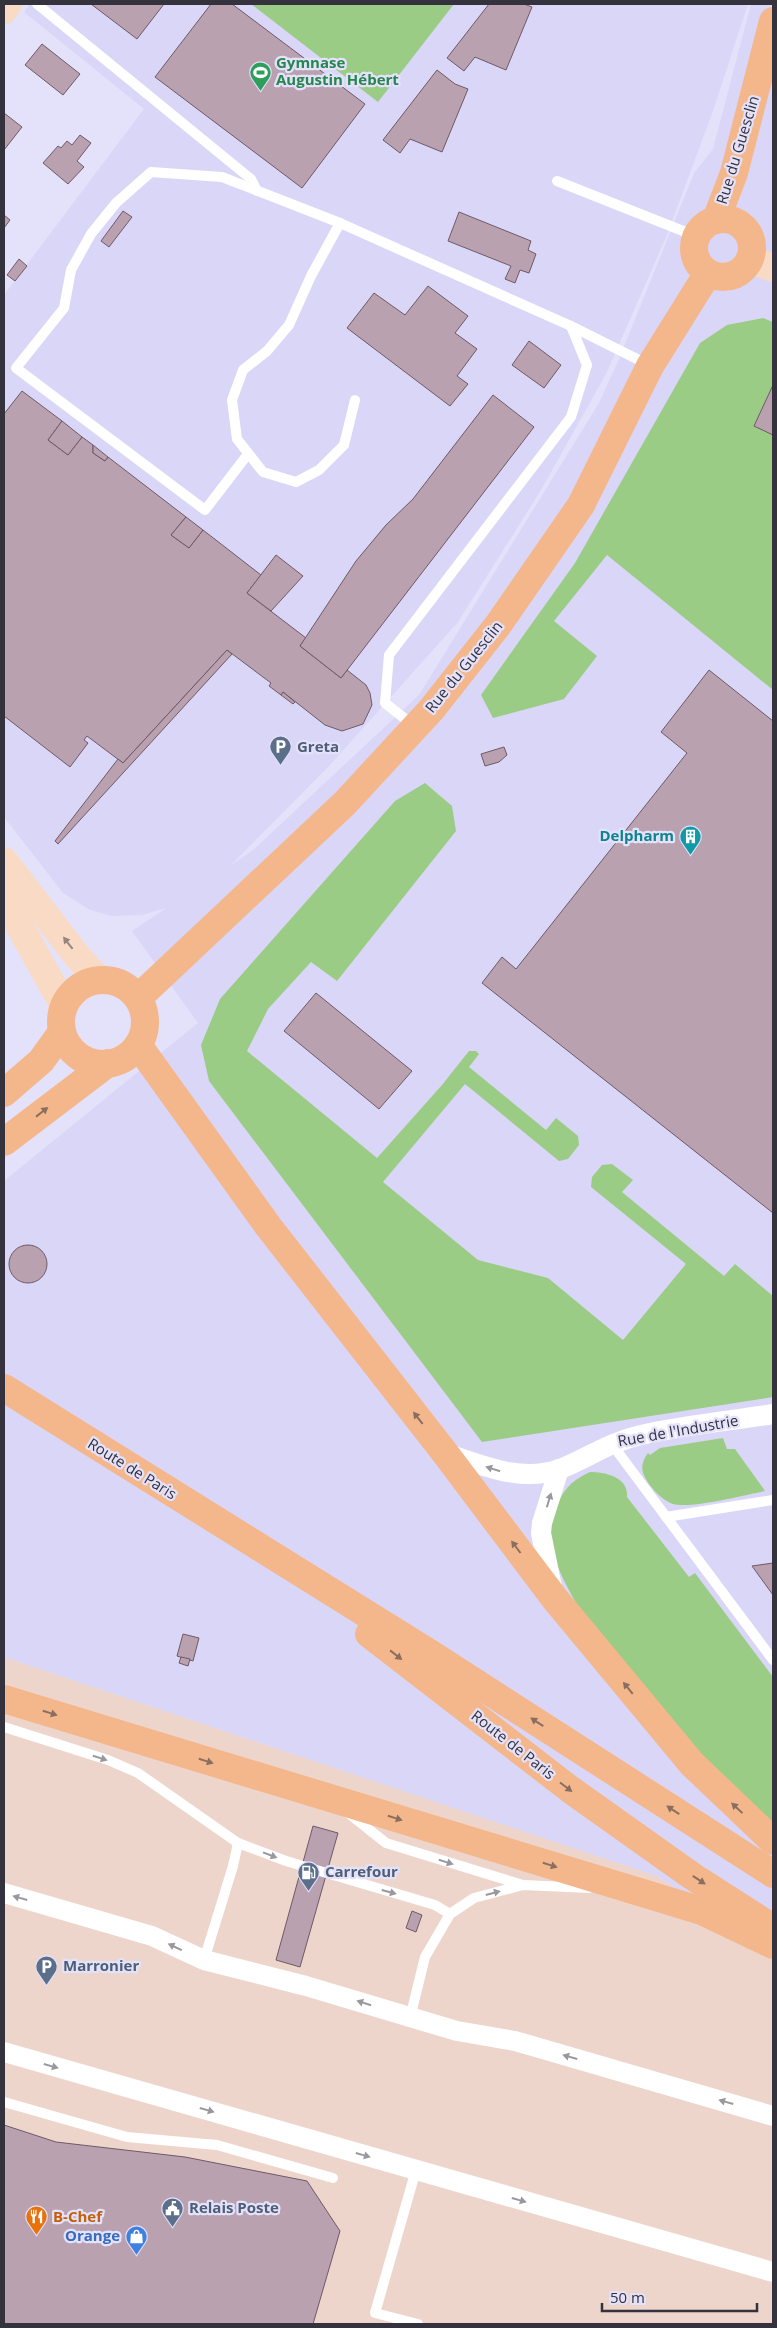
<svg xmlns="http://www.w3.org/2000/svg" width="777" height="2328" font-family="'Open Sans',sans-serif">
	<rect width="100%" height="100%" fill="#e4e1fb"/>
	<!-- commercial -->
	<path fill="#edd5cc" d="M4 1657 657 1876 773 1953V2324H4Z"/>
	<!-- built -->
	<path fill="#dad6f7" d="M30 4H748L713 111 667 235 606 374 541 490 458 622 330 765 231 865 252 851 419 695 599 403 619 359 694 173 713 149 751 4H773V1953L657 1876 4 1657V1181L198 1023 132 931 166 908 142 915 112 916 90 910 63 893 4 817V295L144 109 24 12Z"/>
	<!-- green -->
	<g fill="#9bcc85">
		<path d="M251 4H454L378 102Z"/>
		<path d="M763 318 773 322V690L607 555 554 621 597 656 564 699 493 718 481 695 575 563 700 343 727 325Z"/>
		<path d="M425 783 452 806 456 831 337 981 311 962 268 1009 247 1051 377 1158 442 1085 469 1051H476L479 1054 469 1067 546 1130 556 1118 578 1136 579 1145 568 1159 559 1161 465 1084 383 1182 478 1260 548 1278 623 1340 686 1264 591 1187 592 1177 602 1165 612 1164 633 1180 622 1192 724 1276 735 1264 773 1296V1397L482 1442 209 1081 201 1045 220 999 395 801Z"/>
		<path d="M723 1438 727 1449H735L765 1491C745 1495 690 1509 673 1504 662 1500 653 1490 647 1481 640 1470 641 1463 648 1453L650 1455 660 1448Z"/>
		<path d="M590 1472C605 1472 629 1477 627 1497L689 1577 695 1573 773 1677V1830L742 1803 582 1613C568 1589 551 1560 549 1532 548 1524 555 1513 557 1506 564 1488 573 1480 590 1472Z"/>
	</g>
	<!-- building -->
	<g fill="#baa1b0" stroke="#6f5967">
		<path d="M91 4H164L137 39Z"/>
		<path d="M211 4H232L365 104 302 188 155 77Z"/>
		<path d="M489 4H524L532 7 506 70 475 57 464 71 447 58Z"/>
		<path d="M42 44 80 74 63 95 25 65Z"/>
		<path d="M437 70 455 84 468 89 442 152 410 139 400 153 383 140Z"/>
		<path d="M4 113 22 127 4 150Z"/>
		<path d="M80 135 91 143 77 161 84 167 68 184 43 163 58 146 61 148 67 141 72 145Z"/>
		<path d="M123 211 132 217 109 247 101 241Z"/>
		<path d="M459 212 531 241 528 250 536 254 529 273 520 270 515 283 505 279 511 266 448 241Z"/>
		<path d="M4 215 10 220 4 228Z"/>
		<path d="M19 259 27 266 15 281 7 275Z"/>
		<path d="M428 286 468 316 455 333 477 349 457 376 468 384 450 406 347 328 374 293 405 315Z"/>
		<path d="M529 341 561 365 544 388 512 365Z"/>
		<path d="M773 385V435L754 426Z"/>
		<path d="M22 391 62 421 48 440 68 455 82 437 93 445V453L105 461 108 457 186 517 171 535 189 548 203 530 261 575 247 593 306 638 300 646 341 678 347 670 366 685 370 693 372 705 363 724 342 731 325 725 283 692 281 695 269 686 271 683 227 650 123 763 87 736 84 740 88 743 70 767 4 716V414Z"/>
		<path d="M493 395 534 427 341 678 300 646 356 561 386 525 413 499Z"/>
		<path d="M62 421 82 437 68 455 48 440Z"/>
		<path d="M93 445 108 457 105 461 93 453Z"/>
		<path d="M186 517 203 530 189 548 171 535Z"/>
		<path d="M276 555 303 576 271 611 247 593Z"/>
		<path d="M227 650 232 654 58 844 55 841 118 759 123 763Z"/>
		<path d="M709 670 773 721V1213L482 983 502 957 516 969 687 753 661 732Z"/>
		<path d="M283 692 295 702 293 704 281 695Z"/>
		<path d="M504 747 507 755 499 762 485 766 481 754Z"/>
		<path d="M316 993 412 1071 379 1109 284 1031Z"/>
		<circle cx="28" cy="1264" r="19"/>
		<path d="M773 1563V1595L752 1566Z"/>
		<path d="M183 1634 199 1638 193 1661 177 1656Z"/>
		<path d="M181 1657 190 1659 188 1666 179 1663Z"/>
		<path d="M313 1826 338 1833 300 1967 276 1960Z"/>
		<path d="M412 1911 422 1915 416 1932 406 1928Z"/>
		<path d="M4 2125 56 2142 185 2157 307 2181 340 2231 313 2324H4Z"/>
	</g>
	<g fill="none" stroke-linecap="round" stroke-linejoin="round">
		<!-- lane -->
		<g stroke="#fff" stroke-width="10">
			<path d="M37 4 251 179 257 191"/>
			<path d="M557 181 683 231 695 239"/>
			<path d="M340 223 311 276 289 325 267 351 243 370 232 400 237 439 263 472 296 482 319 470 344 445 355 400"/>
			<path d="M248 454 205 510 16 368 64 308 71 270 91 234 116 203 151 172 222 177 340 223 571 326 649 365"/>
			<path d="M414 726 385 703 389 655 571 417 587 365 571 326"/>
			<path d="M611 1443 773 1660"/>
			<path d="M666 1517 773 1500"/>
			<path d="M4 1727 108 1760 138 1773 238 1843 286 1861 435 1905 450 1914"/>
			<path d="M347 1812 386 1843 523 1885"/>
			<path d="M204 1960 233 1866 238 1843"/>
			<path d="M410 2018 425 1957 450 1914 474 1898 523 1885 589 1888"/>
			<path d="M4 2102 127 2137 217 2145 333 2178"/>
			<path d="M416 2170 375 2313 418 2324"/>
		</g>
		<!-- street -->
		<g stroke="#fff" stroke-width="20">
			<path d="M445 1453C481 1465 521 1483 560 1469 588 1458 609 1442 641 1435 684 1425 729 1421 773 1414"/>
			<path d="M553 1592 541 1533 542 1523 559 1469"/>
			<path d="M4 1893 152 1936 204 1960 306 1986 457 2031 515 2041 773 2116"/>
			<path d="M4 2052 773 2272"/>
		</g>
		<!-- secondary -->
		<g stroke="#f9dbc5" stroke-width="28">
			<path d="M4 10 8 4"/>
			<path d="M750 259 773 268"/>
			<path d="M4 861 77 956 99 980"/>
			<path d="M4 898 64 1006"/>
		</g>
		<!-- primary -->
		<g stroke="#f4b78b" stroke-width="28">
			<circle cx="723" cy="248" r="29"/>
			<path d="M716 220 734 173 773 21"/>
			<circle cx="103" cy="1022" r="42"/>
			<path d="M138 998 345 803 431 710 498 625 581 505 650 366 708 273"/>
			<path d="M138 1045 268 1226 445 1453 555 1599 692 1764 773 1841"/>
			<path d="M4 1093 41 1061 62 1032"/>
			<path d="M4 1142 108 1063"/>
			<path d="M4 1388 431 1654 773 1874"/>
			<path d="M369 1634 571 1790 692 1876 773 1928"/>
			<path d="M4 1699 702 1911 773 1945"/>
		</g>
	</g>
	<!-- one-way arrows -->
	<defs><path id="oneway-solid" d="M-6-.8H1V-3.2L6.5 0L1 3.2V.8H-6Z" transform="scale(1.25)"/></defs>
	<use fill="#968680" href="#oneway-solid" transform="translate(68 943) rotate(-128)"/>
	<g fill="#8a6e60">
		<use href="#oneway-solid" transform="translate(42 1112) rotate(-38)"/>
		<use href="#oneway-solid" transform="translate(418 1418) rotate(-128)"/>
		<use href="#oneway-solid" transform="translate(516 1547) rotate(-127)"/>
		<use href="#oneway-solid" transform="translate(396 1655) rotate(38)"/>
		<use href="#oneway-solid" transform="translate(628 1688) rotate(-129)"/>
		<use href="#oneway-solid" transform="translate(50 1713) rotate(17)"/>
		<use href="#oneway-solid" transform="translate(537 1722) rotate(-147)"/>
		<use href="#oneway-solid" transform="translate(206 1761) rotate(17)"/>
		<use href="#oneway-solid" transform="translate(566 1787) rotate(37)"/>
		<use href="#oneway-solid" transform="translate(737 1808) rotate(-137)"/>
		<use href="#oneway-solid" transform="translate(673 1810) rotate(-147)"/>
		<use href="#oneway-solid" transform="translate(395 1818) rotate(17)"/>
		<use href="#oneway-solid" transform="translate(550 1865) rotate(17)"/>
		<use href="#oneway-solid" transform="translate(699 1880) rotate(33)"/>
	</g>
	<g fill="#9a989e">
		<use href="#oneway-solid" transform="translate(493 1469) rotate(-163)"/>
		<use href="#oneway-solid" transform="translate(549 1500) rotate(-73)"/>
		<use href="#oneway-solid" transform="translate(100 1758) rotate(18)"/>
		<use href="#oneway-solid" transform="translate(270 1855) rotate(21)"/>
		<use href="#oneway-solid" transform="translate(446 1862) rotate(17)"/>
		<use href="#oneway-solid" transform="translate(389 1892) rotate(15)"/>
		<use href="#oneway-solid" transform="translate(493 1893) rotate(-15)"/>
		<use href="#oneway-solid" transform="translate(20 1898) rotate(-164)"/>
		<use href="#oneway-solid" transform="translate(175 1947) rotate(-155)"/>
		<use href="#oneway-solid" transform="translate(364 2003) rotate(-162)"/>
		<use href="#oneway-solid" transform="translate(570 2057) rotate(-164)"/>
		<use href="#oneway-solid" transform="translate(51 2066) rotate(16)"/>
		<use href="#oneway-solid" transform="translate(726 2102) rotate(-164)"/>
		<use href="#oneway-solid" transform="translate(207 2110) rotate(16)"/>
		<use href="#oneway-solid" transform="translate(363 2155) rotate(16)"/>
		<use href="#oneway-solid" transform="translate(519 2200) rotate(16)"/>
	</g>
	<!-- icons -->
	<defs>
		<symbol id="stadium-pin" viewBox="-11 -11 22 30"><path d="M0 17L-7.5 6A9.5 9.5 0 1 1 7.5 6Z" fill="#2e9e5b" stroke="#e4e1fb"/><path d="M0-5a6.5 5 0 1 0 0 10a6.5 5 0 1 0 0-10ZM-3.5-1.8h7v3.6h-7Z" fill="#fff"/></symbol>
		<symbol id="parking-pin" viewBox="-11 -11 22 30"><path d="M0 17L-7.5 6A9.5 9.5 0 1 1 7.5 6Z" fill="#5c6f8a" stroke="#e4e1fb"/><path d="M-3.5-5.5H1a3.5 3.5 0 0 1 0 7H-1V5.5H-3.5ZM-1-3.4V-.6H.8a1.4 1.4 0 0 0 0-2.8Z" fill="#fff"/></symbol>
		<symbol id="building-pin" viewBox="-11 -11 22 30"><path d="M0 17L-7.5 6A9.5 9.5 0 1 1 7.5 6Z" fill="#0f9aa8" stroke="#e4e1fb"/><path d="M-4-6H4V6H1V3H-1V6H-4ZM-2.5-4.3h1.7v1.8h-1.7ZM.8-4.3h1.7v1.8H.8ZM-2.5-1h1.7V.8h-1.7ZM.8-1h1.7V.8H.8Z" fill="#fff"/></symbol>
		<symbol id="fuel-pin" viewBox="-11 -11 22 30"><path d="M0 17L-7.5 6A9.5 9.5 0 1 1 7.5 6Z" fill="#5c6f8a" stroke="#e4e1fb"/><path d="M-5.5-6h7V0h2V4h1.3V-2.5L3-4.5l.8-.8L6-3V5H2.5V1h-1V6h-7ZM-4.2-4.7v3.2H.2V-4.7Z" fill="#fff"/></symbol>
		<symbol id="civic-pin" viewBox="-11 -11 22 30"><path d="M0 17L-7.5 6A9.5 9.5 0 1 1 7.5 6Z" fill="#5c6f8a" stroke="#e4e1fb"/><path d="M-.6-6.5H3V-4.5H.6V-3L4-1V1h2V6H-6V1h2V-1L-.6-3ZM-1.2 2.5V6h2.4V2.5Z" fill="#fff"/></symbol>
		<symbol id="restaurant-pin" viewBox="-11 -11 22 30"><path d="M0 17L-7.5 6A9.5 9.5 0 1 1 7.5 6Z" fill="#e8710a" stroke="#e4e1fb"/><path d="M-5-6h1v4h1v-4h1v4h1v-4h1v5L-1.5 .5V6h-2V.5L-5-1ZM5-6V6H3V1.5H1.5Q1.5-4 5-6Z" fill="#fff"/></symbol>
		<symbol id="shop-pin" viewBox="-11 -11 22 30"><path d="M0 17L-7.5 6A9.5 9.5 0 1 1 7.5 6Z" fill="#3f7fe0" stroke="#e4e1fb"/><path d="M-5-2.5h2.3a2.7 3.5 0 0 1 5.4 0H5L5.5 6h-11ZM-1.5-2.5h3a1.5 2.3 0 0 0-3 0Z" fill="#fff"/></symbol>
	</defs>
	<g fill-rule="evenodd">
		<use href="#stadium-pin" x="248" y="60" width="25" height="34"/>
		<use href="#parking-pin" x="268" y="734" width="25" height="34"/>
		<use href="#building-pin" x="678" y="824" width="25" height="34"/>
		<use href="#fuel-pin" x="296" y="1860" width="25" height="34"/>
		<use href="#parking-pin" x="34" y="1954" width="25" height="34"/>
		<use href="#civic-pin" x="160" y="2196" width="25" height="34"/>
		<use href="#restaurant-pin" x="24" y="2204" width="25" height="34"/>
		<use href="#shop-pin" x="124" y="2224" width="25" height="34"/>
	</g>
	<g text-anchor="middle" stroke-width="4.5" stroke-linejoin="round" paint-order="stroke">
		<!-- leisure labels -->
		<g font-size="15" font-weight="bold" fill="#27864d" stroke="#e4e1fb" text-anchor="start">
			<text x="276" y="68">Gymnase<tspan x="276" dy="17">Augustin Hébert</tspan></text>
		</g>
		<!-- street labels -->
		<g font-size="15" fill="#34323c" stroke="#e4e1fb">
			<text transform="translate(738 150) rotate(-73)" y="5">Rue du Guesclin</text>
			<text transform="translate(464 667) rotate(-51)" y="5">Rue du Guesclin</text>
			<text transform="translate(678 1431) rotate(-10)" y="5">Rue de l'Industrie</text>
			<text transform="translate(132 1469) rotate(32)" y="5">Route de Paris</text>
			<text transform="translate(513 1745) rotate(38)" y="5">Route de Paris</text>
		</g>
		<!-- service labels -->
		<g font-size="15" font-weight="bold" fill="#4e5e75" stroke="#e4e1fb" text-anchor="start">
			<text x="297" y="752">Greta</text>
			<text x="325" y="1877">Carrefour</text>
			<text x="63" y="1971">Marronier</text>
			<text x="189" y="2213">Relais Poste</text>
		</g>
		<!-- culture labels -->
		<g font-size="15" font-weight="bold" fill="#0d838f" stroke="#e4e1fb" text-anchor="end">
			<text x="674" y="841">Delpharm</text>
		</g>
		<!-- food labels -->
		<g font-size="15" font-weight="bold" fill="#c56008" stroke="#e4e1fb" text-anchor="start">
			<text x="53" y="2222">B-Chef</text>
		</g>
		<!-- shop labels -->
		<g font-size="15" font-weight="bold" fill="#366cbe" stroke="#e4e1fb" text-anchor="end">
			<text x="120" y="2241">Orange</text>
		</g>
	</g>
	<!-- border -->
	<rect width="777" height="2328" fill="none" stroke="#34323c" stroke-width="10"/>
	<!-- scale -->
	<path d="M602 2303v8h155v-8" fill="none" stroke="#34323c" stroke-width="2.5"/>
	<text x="610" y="2303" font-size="15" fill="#34323c" stroke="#e4e1fb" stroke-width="4" paint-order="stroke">50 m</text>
</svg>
